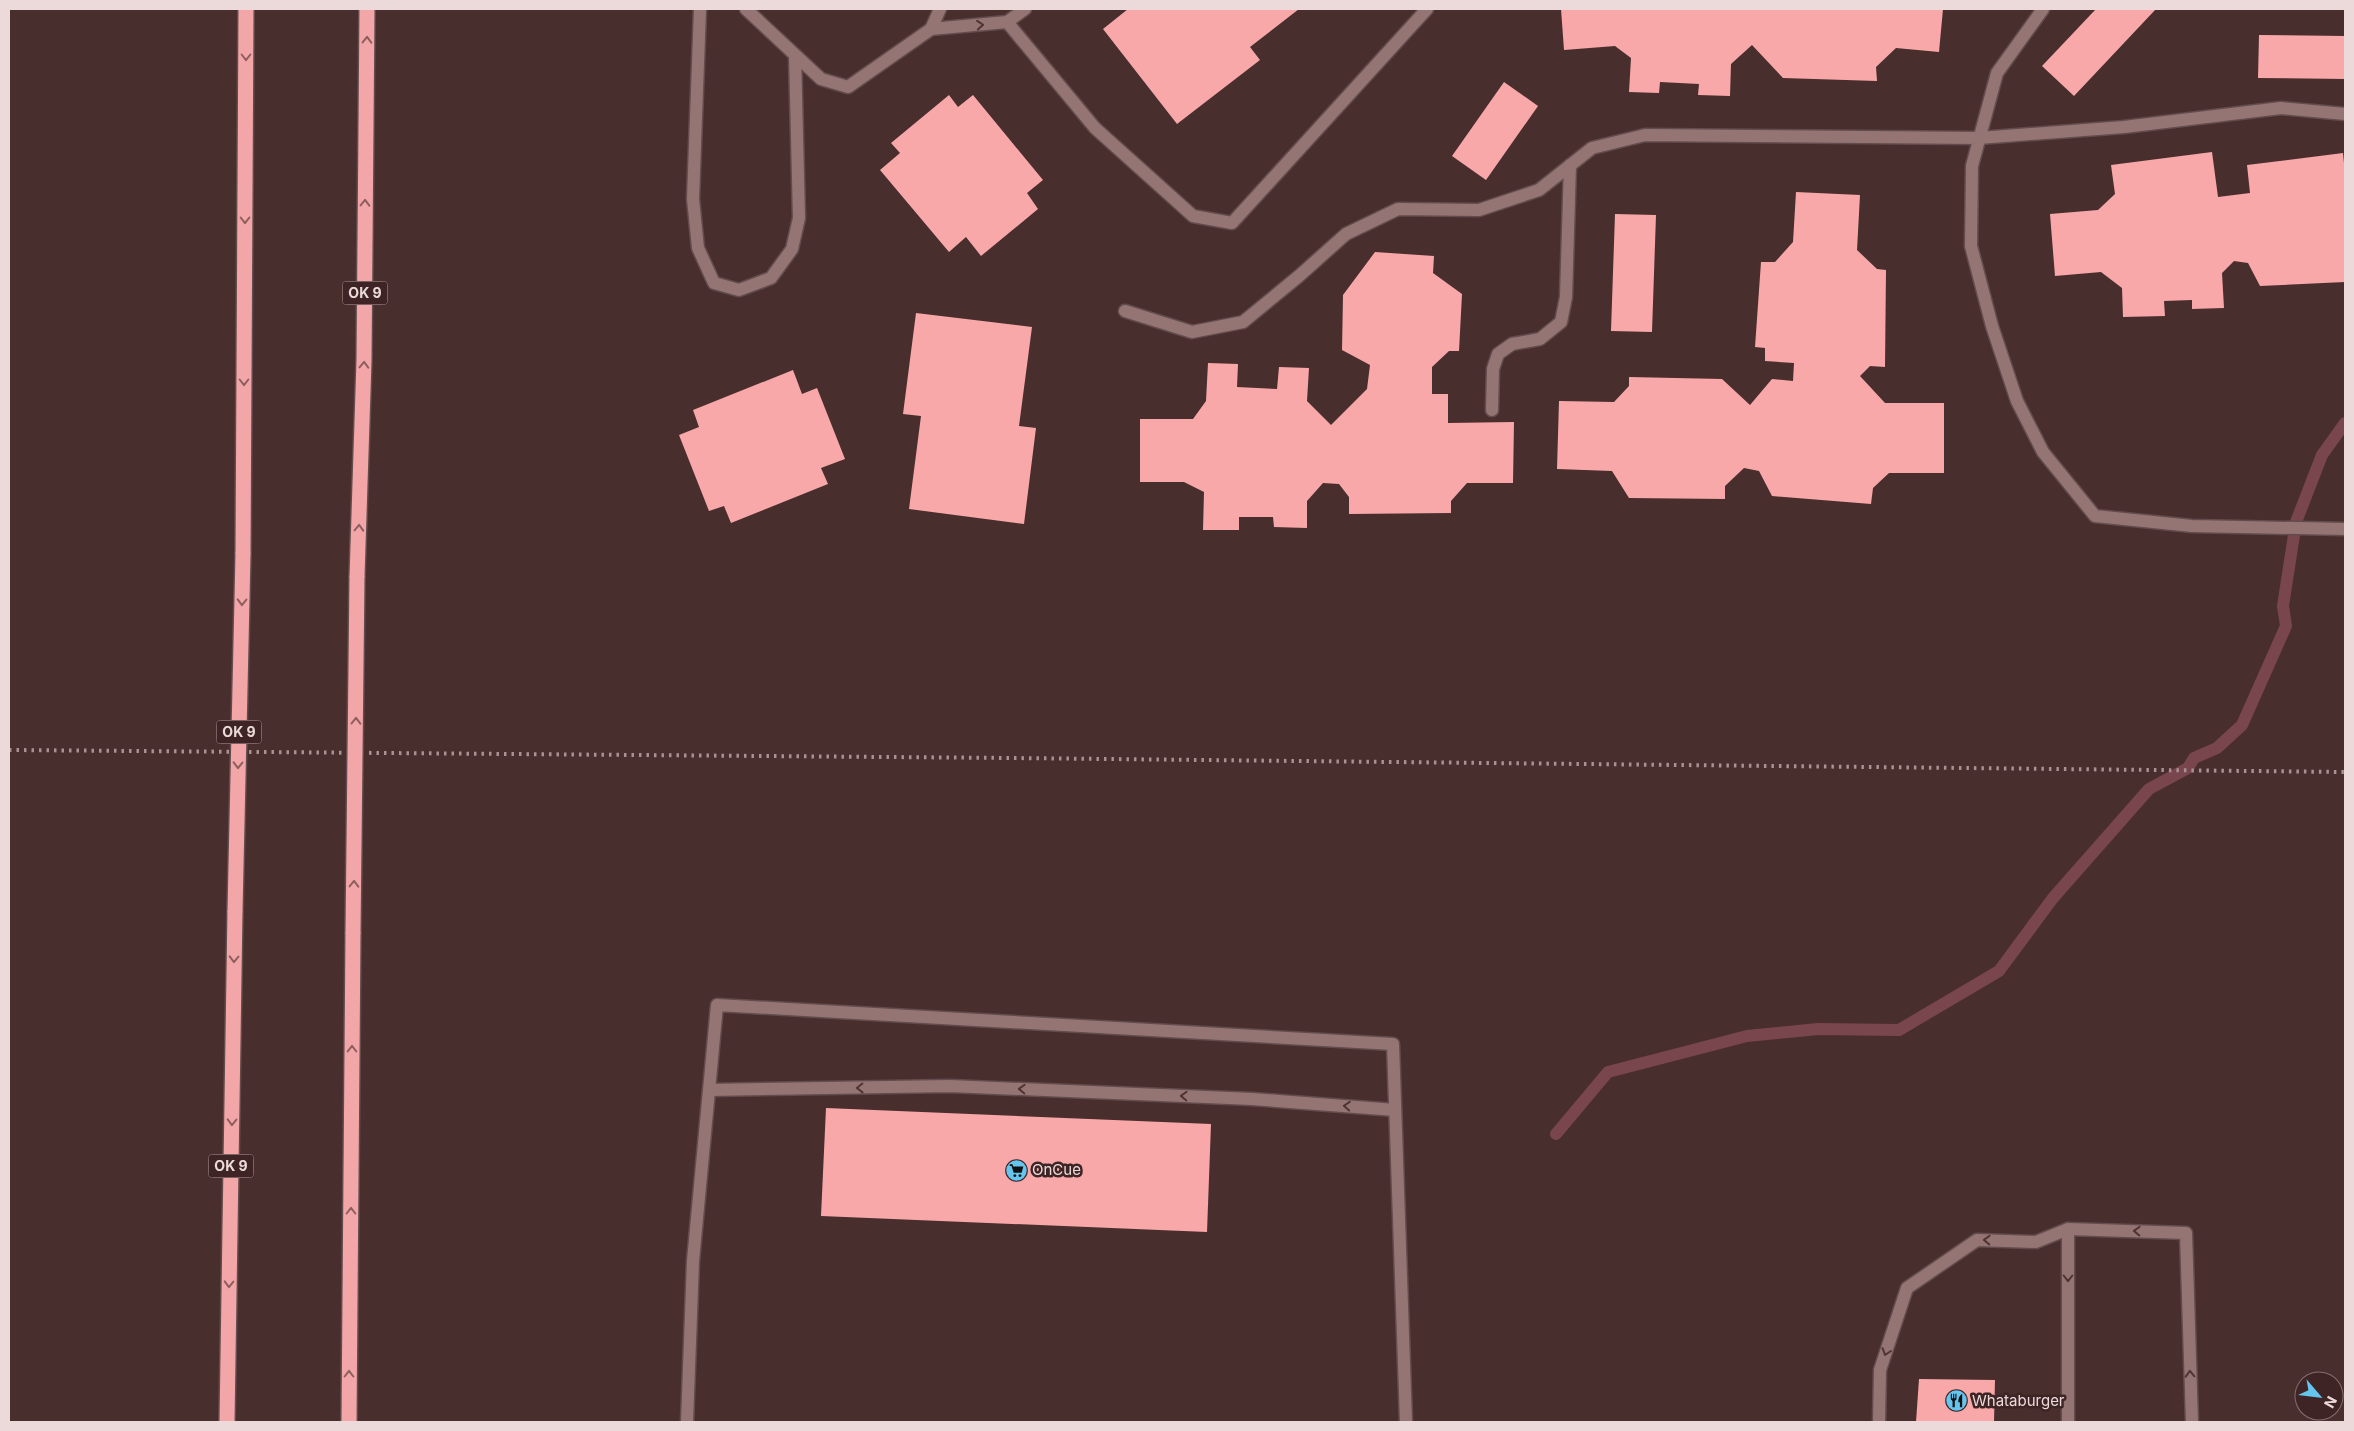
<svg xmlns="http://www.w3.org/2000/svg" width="2354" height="1431" font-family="Inter,sans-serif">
	<rect width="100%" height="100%" fill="#492e2e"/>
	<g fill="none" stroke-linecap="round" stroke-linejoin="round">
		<!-- stream -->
		<path stroke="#79464d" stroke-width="12" d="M1556 1134 1608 1072 1747 1036 1818 1029 1899 1030 1999 971 2053 898 2149 789 2188 768 2194 758 2217 748 2242 725 2286 626 2283 606 2296 522 2322 455 2345 423"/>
	</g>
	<!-- building -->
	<g fill="#f9a8a9">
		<path d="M1128 9H1299L1250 47 1260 60 1177 124 1103 29Z"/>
		<path d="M1561 9H1943L1939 52 1896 48 1876 67 1877 81 1783 78 1752 45 1731 64 1730 96 1698 95 1699 84 1660 82 1659 93 1629 92 1631 58 1615 46 1564 50Z"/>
		<path d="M2096 9H2156L2074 96 2042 66Z"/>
		<path d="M2259 35 2345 36V79L2258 78Z"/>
		<path d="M1504 82 1538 106 1486 180 1452 156Z"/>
		<path d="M949 95 958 107 973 95 1043 180 1027 193 1038 209 981 256 966 237 949 252 880 170 900 153 891 143Z"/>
		<path d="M2212 152 2218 197 2250 193 2247 165 2343 153 2345 174V282L2260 286 2248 263 2234 261 2222 273 2224 308 2192 309V300L2164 301 2165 316 2123 317 2122 288 2101 272 2055 276 2050 214 2098 210 2115 194 2111 165Z"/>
		<path d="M1796 192 1860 195 1857 250 1877 269 1886 270 1885 367 1870 366 1860 376 1885 403H1944V473H1889L1873 488 1871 504 1772 496 1759 471 1744 468 1725 486V499L1629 498 1612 471 1557 469 1559 401 1614 402 1629 386V377L1722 379 1750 405 1772 379 1793 381 1794 363 1765 361V348L1755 347 1761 262H1775L1793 242Z"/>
		<path d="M1615 214 1656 215 1652 332 1611 331Z"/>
		<path d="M1375 252 1434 256 1433 273 1462 294 1459 351H1449L1432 367V394H1448V423L1514 422 1513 483H1467L1451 501V513L1349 514V497L1339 484 1323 483 1307 501V528L1274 527 1273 517H1239V530H1203L1204 492 1184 482H1140V419H1193L1206 401 1208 363 1238 364 1237 387 1277 389 1279 367 1309 368 1307 401 1331 425 1367 389 1370 365 1342 350 1343 295Z"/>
		<path d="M916 313 1032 327 1019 426 1036 428 1024 524 909 509 921 416 903 414Z"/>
		<path d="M793 370 802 394 817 388 845 459 821 468 828 484 731 523 724 506 709 511 679 435 699 427 693 410Z"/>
		<path d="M826 1108 1211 1124 1207 1232 821 1216Z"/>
		<path d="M1919 1379 1995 1380 1994 1422H1916Z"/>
	</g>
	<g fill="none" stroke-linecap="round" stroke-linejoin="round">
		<defs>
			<g id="lane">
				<path d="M700 9 693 199 698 248 714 283 739 290 771 278 792 249 799 218 795 55"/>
				<path d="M746 9 821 79 848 87 931 29 1007 22 1025 9"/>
				<path d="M2043 9 1997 73 1972 166 1971 246 1992 326 2017 401 2043 452 2095 516 2192 526 2345 529"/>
				<path d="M1007 22 1095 128 1193 216 1232 223 1427 9"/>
				<path d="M931 29 940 9"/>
				<path d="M1125 311 1192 332 1243 322 1299 276 1346 234 1398 209 1479 210 1539 190 1592 148 1645 135 1979 138 2124 127 2281 108 2345 114"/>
				<path d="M1492 410 1493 369 1498 354 1512 344 1540 339 1561 322 1566 297 1570 165"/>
				<path d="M709 1090 950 1086 1252 1099 1395 1110"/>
				<path d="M2068 1229V1422"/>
				<path d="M687 1422 693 1261 717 1005 1393 1044 1406 1422"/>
				<path d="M1879 1422 1880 1370 1907 1288 1977 1240 2036 1242 2068 1229 2186 1233 2192 1422"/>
			</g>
			<g id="highway">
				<path d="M243 554 246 9"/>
				<path d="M357 577 364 360 367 9"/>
				<path d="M227 1422 235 911"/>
				<path d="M349 1422 353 932"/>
			</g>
		</defs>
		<!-- lane casing -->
		<use href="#lane" stroke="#634c4d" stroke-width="15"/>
		<!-- highway casing -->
		<use href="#highway" stroke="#634c4d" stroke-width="18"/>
		<!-- lane -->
		<use href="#lane" stroke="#947574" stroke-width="12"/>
		<!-- highway -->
		<use href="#highway" stroke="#f3a6a7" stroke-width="15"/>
		<!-- rail -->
		<path stroke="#a89292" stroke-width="4" stroke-dasharray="2.5 5" stroke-linecap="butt" d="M9 750 1012 758 2345 772"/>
		<defs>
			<g id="highway-bridge">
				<path d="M235 911 243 554"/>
				<path d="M353 932 357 577"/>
			</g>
		</defs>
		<!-- highway-bridge casing -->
		<use href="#highway-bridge" stroke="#634c4d" stroke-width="18" stroke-linecap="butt"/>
		<!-- highway-bridge -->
		<use href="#highway-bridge" stroke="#f3a6a7" stroke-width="15"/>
	</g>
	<!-- one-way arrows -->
	<defs><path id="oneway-chevron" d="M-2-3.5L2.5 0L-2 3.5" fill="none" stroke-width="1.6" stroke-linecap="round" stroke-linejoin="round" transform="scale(1.25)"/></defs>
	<g stroke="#4f3434">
		<use href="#oneway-chevron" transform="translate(980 25) rotate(-5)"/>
		<use href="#oneway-chevron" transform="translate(860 1088) rotate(179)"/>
		<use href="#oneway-chevron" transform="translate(1022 1089) rotate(-178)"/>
		<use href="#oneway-chevron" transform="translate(1184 1096) rotate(-178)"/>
		<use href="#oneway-chevron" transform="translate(1347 1106) rotate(-176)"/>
		<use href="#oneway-chevron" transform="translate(2137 1231) rotate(-178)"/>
		<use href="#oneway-chevron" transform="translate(1987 1240) rotate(-178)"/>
		<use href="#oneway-chevron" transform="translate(2068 1278) rotate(90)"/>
		<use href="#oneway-chevron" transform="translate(1886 1352) rotate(108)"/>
		<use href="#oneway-chevron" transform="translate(2190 1374) rotate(-92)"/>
	</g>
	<g stroke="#8f5e5f">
		<use href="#oneway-chevron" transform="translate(367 40) rotate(-89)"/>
		<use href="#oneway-chevron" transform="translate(246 57) rotate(90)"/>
		<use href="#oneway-chevron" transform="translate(365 203) rotate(-89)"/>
		<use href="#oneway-chevron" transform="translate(245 220) rotate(90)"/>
		<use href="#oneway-chevron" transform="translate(364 365) rotate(-88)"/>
		<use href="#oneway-chevron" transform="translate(244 382) rotate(90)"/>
		<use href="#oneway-chevron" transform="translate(359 528) rotate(-88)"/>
		<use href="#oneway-chevron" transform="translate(242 602) rotate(91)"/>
		<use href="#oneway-chevron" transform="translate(356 721) rotate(-89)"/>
		<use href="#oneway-chevron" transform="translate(238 765) rotate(91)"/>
		<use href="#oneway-chevron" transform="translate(354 884) rotate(-89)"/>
		<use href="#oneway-chevron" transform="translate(234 959) rotate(91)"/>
		<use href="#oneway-chevron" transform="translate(352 1049) rotate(-90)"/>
		<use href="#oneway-chevron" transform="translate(232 1122) rotate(91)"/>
		<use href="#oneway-chevron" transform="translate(351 1211) rotate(-90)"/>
		<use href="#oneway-chevron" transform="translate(229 1284) rotate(91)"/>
		<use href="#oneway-chevron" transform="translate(349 1374) rotate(-90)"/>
	</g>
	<!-- icons -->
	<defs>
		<symbol id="supermarket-disc" viewBox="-11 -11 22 22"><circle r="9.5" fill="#64c5ee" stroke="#3e2424"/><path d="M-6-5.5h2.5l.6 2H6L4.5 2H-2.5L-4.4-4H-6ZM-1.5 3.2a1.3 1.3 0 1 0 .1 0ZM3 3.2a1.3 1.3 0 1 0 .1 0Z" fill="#111"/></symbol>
		<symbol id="restaurant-disc" viewBox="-11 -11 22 22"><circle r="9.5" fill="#64c5ee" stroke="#3e2424"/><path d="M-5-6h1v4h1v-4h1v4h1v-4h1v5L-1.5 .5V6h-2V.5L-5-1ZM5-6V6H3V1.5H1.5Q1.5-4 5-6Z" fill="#111"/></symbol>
	</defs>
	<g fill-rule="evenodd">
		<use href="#supermarket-disc" x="1004" y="1158" width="25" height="25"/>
		<use href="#restaurant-disc" x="1944" y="1388" width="25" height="25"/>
	</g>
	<g text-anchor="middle" stroke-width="5" stroke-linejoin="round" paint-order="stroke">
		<!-- shield labels -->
		<g fill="#3e2424" stroke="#b8a3a3" stroke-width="1">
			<rect x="342.5" y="281.5" width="45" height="23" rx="4"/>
			<rect x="216.5" y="720.5" width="45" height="23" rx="4"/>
			<rect x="208.5" y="1154.5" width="45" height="23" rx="4"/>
		</g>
		<g font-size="14" font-weight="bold" fill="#ecdada">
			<text x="365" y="298">OK 9</text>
			<text x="239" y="737">OK 9</text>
			<text x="231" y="1171">OK 9</text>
		</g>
		<!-- poi labels -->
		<g font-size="15" fill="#ecdada" stroke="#3e2424" text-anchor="start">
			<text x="1032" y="1175">OnCue</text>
			<text x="1972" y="1406">Whataburger</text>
		</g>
	</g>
	<!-- border -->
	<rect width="2354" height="1431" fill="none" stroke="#ecdada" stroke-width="20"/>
	<!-- north arrow -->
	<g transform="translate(2319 1396) rotate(118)"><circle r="24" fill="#3e2424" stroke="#846d6d"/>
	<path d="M0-4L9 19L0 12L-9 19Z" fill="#64c5ee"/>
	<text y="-8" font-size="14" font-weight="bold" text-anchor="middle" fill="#ecdada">N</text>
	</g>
</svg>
